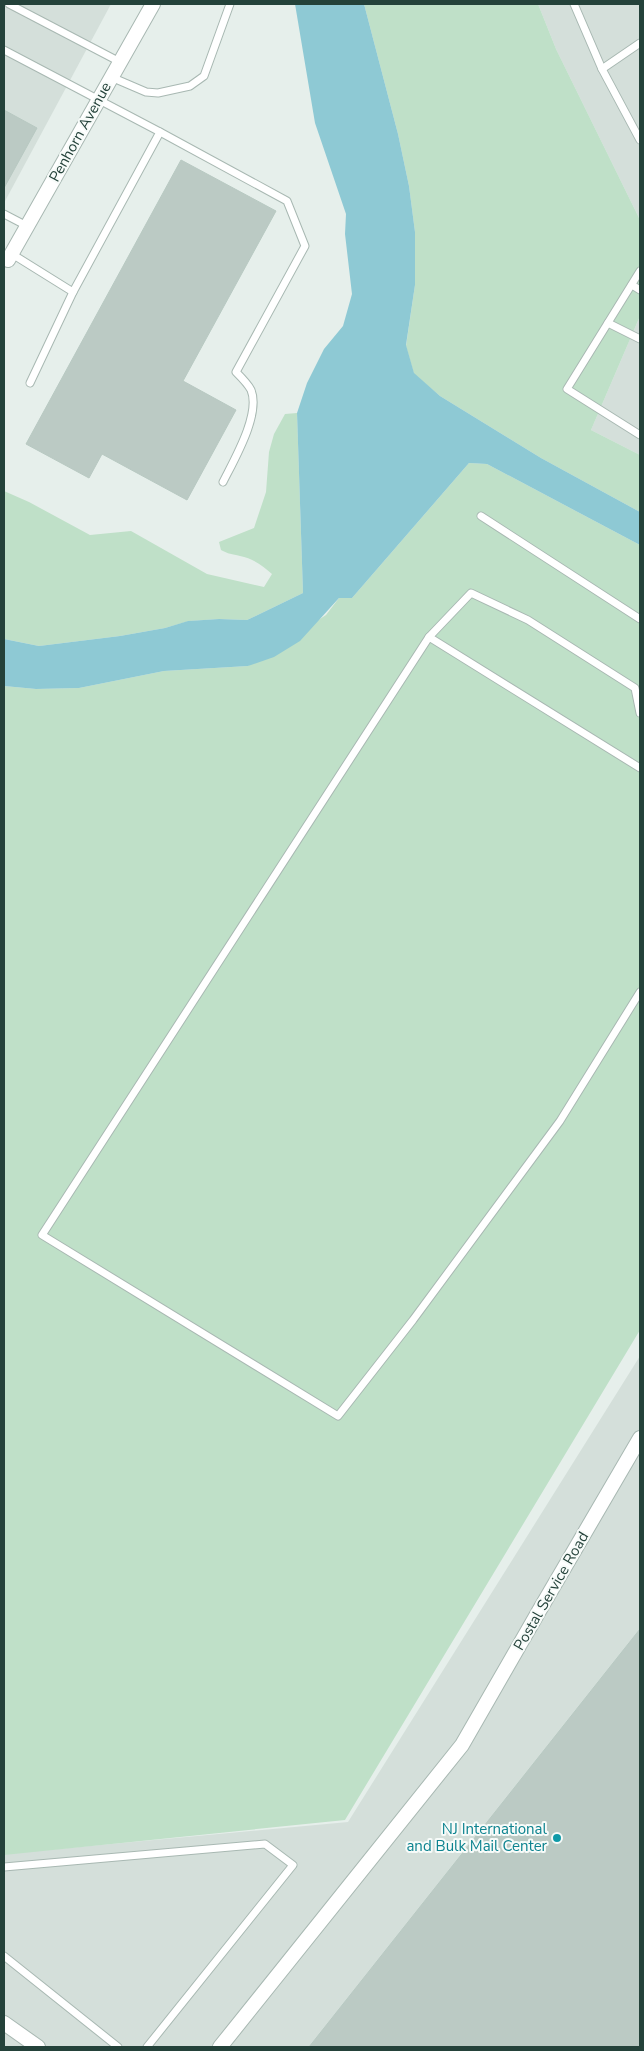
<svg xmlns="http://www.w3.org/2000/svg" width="644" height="2051" font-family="'Nunito Sans',sans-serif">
	<rect width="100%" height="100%" fill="#e6efeb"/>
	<!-- built -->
	<g fill="#d4dfda">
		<path d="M4 4H111L4 203Z"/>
		<path d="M538 4H640V220L556 49Z"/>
		<path d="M640 316V455L591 430Z"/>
		<path d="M640 1356V2047H4V1854L348 1822Z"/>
	</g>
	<!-- green -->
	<g fill="#bfe0c8">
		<path d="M364 4H538L556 49 640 220V316L591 430 640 455V512L541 458 440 396 414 374 406 346 415 285V232L409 186 398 134Z"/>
		<path d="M297 413 303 593 247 620 219 619 189 621 165 628 120 636 39 646 4 639V491L29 502 90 535 131 531 207 574 264 587 272 574C263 566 252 558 240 556 232 554 228 554 221 550L219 542 254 528 266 492 269 452 274 434 285 414Z"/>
		<path d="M469 463 487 464 640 545V1330L345 1820 4 1855V686L36 689 79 688 164 671 248 666 326 615 339 598H352Z"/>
	</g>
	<!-- water -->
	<path fill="#8ec9d4" d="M295 4H364L398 134 409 186 415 232V285L406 345 414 373 440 396 541 458 640 512V545L487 464 469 463 352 598H339L300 641 274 657 248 666 164 671 79 688 36 689 4 686V639L39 646 120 636 165 628 188 621 219 619 247 620 303 593 297 413 307 383 324 349 343 326 352 294 345 234 346 214 315 123Z"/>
	<!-- building -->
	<g fill="#bbcac4" stroke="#b8c9c2">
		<path d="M4 110 37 128 4 188Z"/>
		<path d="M181 160 276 211 183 381 236 410 187 500 102 454 89 478 26 444Z"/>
		<path d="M640 1629V2047H309Z"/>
	</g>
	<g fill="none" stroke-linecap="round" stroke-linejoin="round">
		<defs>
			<g id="lane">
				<path d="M9 4 120 62"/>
				<path d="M574 4 602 69 640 140"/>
				<path d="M4 50 160 132 73 292 12 254"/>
				<path d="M602 69 640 43"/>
				<path d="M111 77 146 92 158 93 190 86 204 76 230 4"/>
				<path d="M160 132 287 201 305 246 236 372C241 377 248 384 251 390 261 414 234 460 223 482"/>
				<path d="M4 214 27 226"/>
				<path d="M640 271 567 389 640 435"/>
				<path d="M632 285 640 290"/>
				<path d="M608 323 640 339"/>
				<path d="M30 383 73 292"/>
				<path d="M481 516 640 619"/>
				<path d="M429 637 471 593 528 620 635 688 640 713"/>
				<path d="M640 768 429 637 42 1235 338 1416 413 1320 560 1121 640 992"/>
				<path d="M4 1867 265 1844 293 1865 147 2047"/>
				<path d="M4 1956 118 2047"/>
			</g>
			<g id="street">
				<path d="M8 260 153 4"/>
				<path d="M4 2023 38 2047"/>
				<path d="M220 2047 462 1745 539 1611 640 1438"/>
			</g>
		</defs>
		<!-- lane casing -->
		<use href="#lane" stroke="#a8b8b2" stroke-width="9"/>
		<!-- street casing -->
		<use href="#street" stroke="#a8b8b2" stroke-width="16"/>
		<!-- lane -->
		<use href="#lane" stroke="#fff" stroke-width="7"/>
		<!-- street -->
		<use href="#street" stroke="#fff" stroke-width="14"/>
	</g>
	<!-- markers -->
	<circle fill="#0f9aa8" stroke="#f7fbf9" stroke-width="2" cx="557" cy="1838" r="5"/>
	<g text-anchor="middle" stroke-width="4" stroke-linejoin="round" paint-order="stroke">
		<!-- street labels -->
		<g font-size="15" fill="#24423a" stroke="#f7fbf9">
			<text transform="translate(80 132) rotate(-61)" y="5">Penhorn Avenue</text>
			<text transform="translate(551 1591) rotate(-60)" y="5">Postal Service Road</text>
		</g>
		<!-- culture labels -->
		<g font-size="15" fill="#0d838f" stroke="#f7fbf9" text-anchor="end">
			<text x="547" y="1834">NJ International<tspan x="547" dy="17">and Bulk Mail Center</tspan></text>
		</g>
	</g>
	<!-- border -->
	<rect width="644" height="2051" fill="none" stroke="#24423a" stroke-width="10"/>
</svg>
